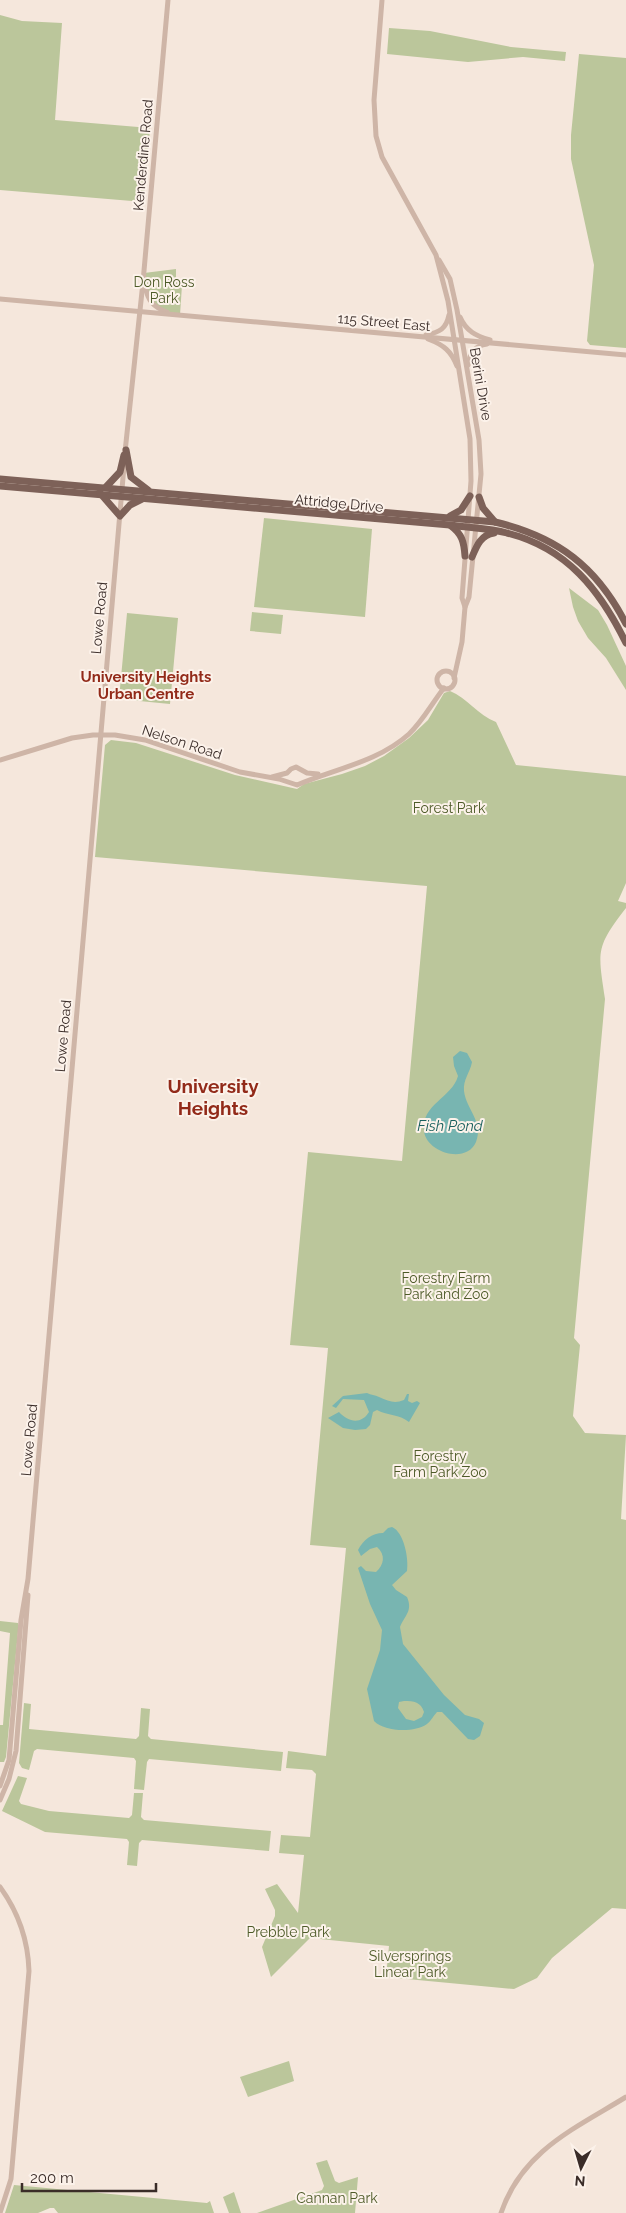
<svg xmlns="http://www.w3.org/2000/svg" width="626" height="2213" font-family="Raleway,sans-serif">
	<rect width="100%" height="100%" fill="#f5e7dc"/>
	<!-- green -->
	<g fill="#bbc69b">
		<path d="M0 15 22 21 62 23 55 120 150 128 144 202 0 190Z"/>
		<path d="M389 28 430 31 511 47 566 52 565 61 523 57 468 62 387 54Z"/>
		<path d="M579 54 626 58V348L590 345 587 341 594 265 571 159V135Z"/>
		<path d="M176 269V277L182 285 180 315 156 308 143 282 144 273Z"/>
		<path d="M264 518 372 529 365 617 254 607Z"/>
		<path d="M569 588 598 610 607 625 626 666V690L606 658 588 638 578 621 573 607Z"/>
		<path d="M252 612 283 615 281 634 250 631Z"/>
		<path d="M127 613 178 618 170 704 119 699Z"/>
		<path d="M450 691C467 698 478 715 496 722L516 765 626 776V883L618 901 626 903V908C595 948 598 951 605 999L574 1338 580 1345 573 1416 585 1433 626 1435 621 1519 626 1520V1909L612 1908 552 1958 537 1978 514 1989 386 1977 389 1946 310 1938 271 1977 262 1947 275 1916V1910L265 1889 277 1884 298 1913 304 1855 279 1853 281 1835 310 1837 316 1774 312 1770 286 1768 288 1751 326 1756 346 1548 310 1545 328 1348 290 1345 308 1152 402 1161 427 886 95 857 105 745 111 740 136 743 235 775 297 789 304 784 342 774 365 766 384 756 409 738 428 720 444 693Z"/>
		<path d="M0 1621 18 1623V1632L6 1757 4 1762H0V1725H3L10 1633 0 1631Z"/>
		<path d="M24 1703 31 1704 29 1729 136 1739 139 1736 141 1708 150 1709 148 1736 151 1739 283 1752 281 1771 149 1759 147 1762 144 1790 134 1789 136 1761 134 1758 37 1749 34 1751 29 1770 22 1768 19 1763Z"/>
		<path d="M18 1776 27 1778 19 1801 21 1804 49 1811 129 1818 132 1815 134 1793H143L141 1817 144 1820 271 1831 269 1851 142 1840 139 1843 137 1866 127 1865 129 1842 127 1839 45 1832 2 1811Z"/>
		<path d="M289 2061 294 2081 248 2097 240 2077Z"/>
		<path d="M327 2160 335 2181 339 2183 358 2177 355 2213H257L322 2190 324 2186 316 2163Z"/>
		<path d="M14 2185 207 2203 210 2201 214 2213H58L54 2208H50L38 2213H5Z"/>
		<path d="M234 2192 241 2213H229L223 2197Z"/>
	</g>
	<!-- water -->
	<g fill="#78b5b1" fill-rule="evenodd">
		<path d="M460 1051 467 1053 472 1062C470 1073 463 1079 464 1091 466 1109 484 1122 476 1142 466 1165 426 1152 424 1131 421 1104 452 1098 458 1076L454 1066 453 1057Z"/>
		<path d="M367 1393C371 1395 375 1395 379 1397 389 1401 394 1404 404 1400L407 1394H409L408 1401 412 1403 417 1401 420 1403 409 1422C399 1414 388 1416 377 1410L373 1412 370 1425 366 1429 355 1430 343 1428 328 1418 339 1412C348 1422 361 1425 369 1412L364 1400 343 1399 336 1408 332 1406 343 1396Z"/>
		<path d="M392 1527C404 1532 409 1559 407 1571L392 1585 396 1590 407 1597C413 1611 405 1615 400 1627L403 1644 444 1695 465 1715 479 1719 484 1723 480 1736 474 1740 468 1739 442 1712H437C433 1716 431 1721 427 1724 414 1733 385 1732 374 1721L367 1689 380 1650 382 1630 370 1604 358 1568 361 1566 366 1571 376 1572C384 1565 386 1555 377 1547L370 1549 361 1556 358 1550C363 1540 372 1533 383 1533L388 1528ZM404 1701C414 1701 421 1702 424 1712L422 1717 414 1721 406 1719 398 1708 399 1702Z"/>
	</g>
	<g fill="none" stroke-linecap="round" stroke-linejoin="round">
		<!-- minor -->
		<g stroke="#ceb5a7" stroke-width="5">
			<path d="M382 0 374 100 376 136 382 157 436 255 448 301 470 439 471 481 462 598 465 607"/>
			<path d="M439 260 450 279 457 310 479 440 481 474 469 597 465 607 462 642 454 678"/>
			<path d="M145 286C148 301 153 307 167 312"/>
			<path d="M0 299 626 355"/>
			<path d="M460 317C466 331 476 336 490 340"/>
			<path d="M426 335C440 332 446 329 449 315"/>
			<path d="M428 339C444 345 451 351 457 366"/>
			<path d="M468 365C470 353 474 346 487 344"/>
			<path d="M125 452 143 282 168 0"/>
			<circle cx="446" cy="680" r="9"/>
			<path d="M0 760 72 738 93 735H115L145 740 240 772 279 779 297 785C334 769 378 762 409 734 423 721 432 703 444 688"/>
			<path d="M272 777 287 773 291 769 296 767 307 773 318 774"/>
			<path d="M0 1786 9 1760 21 1620 28 1579 124 466"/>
			<path d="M0 1800 9 1779 16 1751 28 1595"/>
			<path d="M0 1887C19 1913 28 1939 29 1971L11 2179 0 2213"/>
			<path d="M501 2213C522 2151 574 2129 626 2097"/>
		</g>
		<!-- major -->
		<g stroke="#7d6158" stroke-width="7">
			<path d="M126 450 131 477 148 490"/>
			<path d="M0 479 495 522C558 537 597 567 626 624"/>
			<path d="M0 486 450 525C469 528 489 528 507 533 567 548 600 590 626 643"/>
			<path d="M106 487 120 472 124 455"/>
			<path d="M100 493 120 516 130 505 142 499"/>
			<path d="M479 497 483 508 495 522"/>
			<path d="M450 516 461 510 470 496"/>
			<path d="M451 526C462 534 464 542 465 556"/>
			<path d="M472 557C477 545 481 535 494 533"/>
		</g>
	</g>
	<g text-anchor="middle" stroke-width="4" stroke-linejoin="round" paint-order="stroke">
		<!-- street labels -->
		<g font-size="14" fill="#3a2c28" stroke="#fcf2ea">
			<text transform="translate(143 155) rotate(-85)" y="5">Kenderdine Road</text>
			<text transform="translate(384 322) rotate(5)" y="5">115 Street East</text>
			<text transform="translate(481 384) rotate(80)" y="5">Berini Drive</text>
			<text transform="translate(339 503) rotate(5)" y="5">Attridge Drive</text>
			<text transform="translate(99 618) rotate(-85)" y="5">Lowe Road</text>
			<text transform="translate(182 742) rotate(18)" y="5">Nelson Road</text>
			<text transform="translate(63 1036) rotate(-85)" y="5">Lowe Road</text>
			<text transform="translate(29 1440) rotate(-85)" y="5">Lowe Road</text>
		</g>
		<!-- park labels -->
		<g font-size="14" fill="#4e5b29" stroke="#fcf2ea">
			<text x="164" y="287">Don Ross<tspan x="164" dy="16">Park</tspan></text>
			<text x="449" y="813">Forest Park</text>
			<text x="446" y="1283">Forestry Farm<tspan x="446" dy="16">Park and Zoo</tspan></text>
			<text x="440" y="1461">Forestry<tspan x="440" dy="16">Farm Park Zoo</tspan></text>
			<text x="288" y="1937">Prebble Park</text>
			<text x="410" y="1961">Silversprings<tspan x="410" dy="16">Linear Park</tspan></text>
			<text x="337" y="2203">Cannan Park</text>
		</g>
		<!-- neighbourhood labels -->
		<g font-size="15" font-weight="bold" fill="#922a19" stroke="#fcf2ea">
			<text x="146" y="682">University Heights<tspan x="146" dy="17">Urban Centre</tspan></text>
		</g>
		<!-- water labels -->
		<g font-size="15" font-style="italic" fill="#19605e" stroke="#fcf2ea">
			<text x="450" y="1131">Fish Pond</text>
		</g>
		<!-- district labels -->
		<g font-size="19" font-weight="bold" fill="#922a19" stroke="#fcf2ea">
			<text x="213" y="1093">University<tspan x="213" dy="22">Heights</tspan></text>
		</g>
	</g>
	<!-- north arrow -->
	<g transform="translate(581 2168) rotate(185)" stroke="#fcf2ea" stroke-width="4" paint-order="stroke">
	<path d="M0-4L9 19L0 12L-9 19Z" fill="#3a2c28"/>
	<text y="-8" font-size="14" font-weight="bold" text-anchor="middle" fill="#3a2c28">N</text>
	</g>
	<!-- scale -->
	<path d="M22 2183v8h134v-8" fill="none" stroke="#3a2c28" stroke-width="2.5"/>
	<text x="30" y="2183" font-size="15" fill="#3a2c28" stroke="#fcf2ea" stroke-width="4" paint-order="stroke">200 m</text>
</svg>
